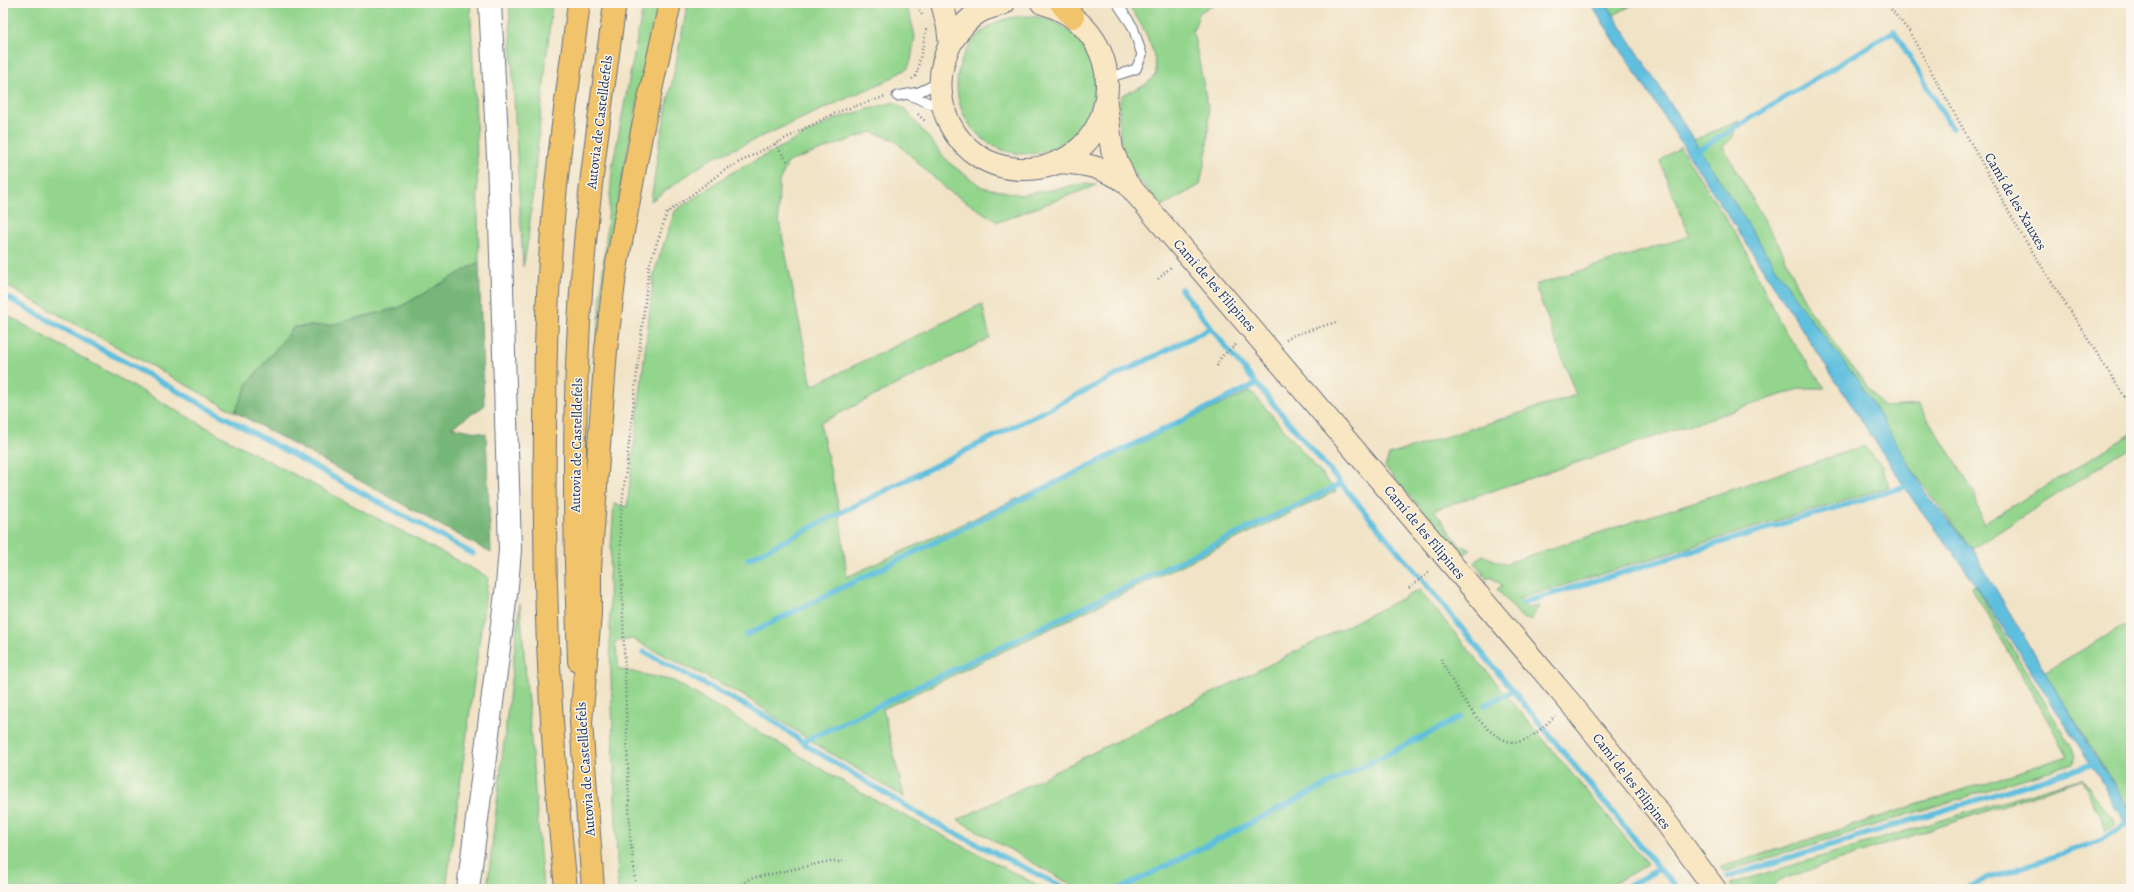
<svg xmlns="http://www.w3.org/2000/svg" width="2134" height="892" font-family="Alegreya,serif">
	<rect width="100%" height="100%" fill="#fbf7ec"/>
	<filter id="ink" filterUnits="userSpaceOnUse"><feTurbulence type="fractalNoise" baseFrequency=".025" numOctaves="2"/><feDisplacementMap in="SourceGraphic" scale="8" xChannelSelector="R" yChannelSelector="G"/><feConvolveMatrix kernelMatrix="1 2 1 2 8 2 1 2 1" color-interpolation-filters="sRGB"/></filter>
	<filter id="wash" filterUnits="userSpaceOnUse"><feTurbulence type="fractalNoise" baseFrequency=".012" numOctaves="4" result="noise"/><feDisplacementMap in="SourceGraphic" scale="16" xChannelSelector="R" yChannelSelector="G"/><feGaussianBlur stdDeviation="0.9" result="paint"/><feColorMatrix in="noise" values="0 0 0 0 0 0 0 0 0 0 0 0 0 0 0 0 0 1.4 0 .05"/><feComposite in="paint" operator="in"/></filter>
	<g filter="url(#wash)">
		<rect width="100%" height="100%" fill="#f1e3c6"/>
		<!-- green -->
		<g fill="#93d58d" stroke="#578276">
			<path d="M3 3H470L476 120 479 262 398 308 330 325 294 327 248 383 235 412 3 284Z"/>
			<path d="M509 3H552L528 240 523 267Z"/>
			<path d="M644 3H663L645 67 621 182 596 348 613 163Z"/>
			<path d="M688 3H904L910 16 915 36 911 60 908 68 888 80 709 160 651 201 659 146Z"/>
			<path d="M1127 3H1218L1200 12 1193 31 1209 113 1207 150 1200 185 1162 206C1154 196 1132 173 1127 163 1120 149 1116 109 1122 95L1146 84 1156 74C1156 49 1142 23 1127 3Z"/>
			<path d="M1606 3H1636L1614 15Z"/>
			<circle cx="1026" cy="85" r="69"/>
			<path d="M894 102 906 110 949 163 982 187 1021 195 1084 184 1097 185 998 222 946 189 893 139 872 132 788 162 779 182 778 215 812 386 982 304 990 338 820 423 839 509 847 577 1251 391 1336 491 883 709 904 797 820 747 744 696 632 639 615 642 619 669 674 681 869 797 1045 889H618L610 643 609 578 614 504 627 507 654 273 675 211 731 173 837 118Z"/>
			<path d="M1739 120 1732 138 1723 147 1782 251 1808 309 1883 407 1919 405 1974 492 1983 524 2131 434V447L1972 549 1863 405 1692 141Z"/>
			<path d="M1680 147 1741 242 1784 330 1825 388H1802L1434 510 1459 544 1471 550 1461 556 1385 467 1389 455 1576 395 1535 285 1690 236 1673 196 1660 161Z"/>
			<path d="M3 313 229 440 488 577 446 889H3Z"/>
			<path d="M1864 446 1882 466 1889 487 1518 599 1528 608 1539 606 1531 620 1522 618 1497 589 1503 586 1491 577 1487 579 1475 563 1482 555 1504 564Z"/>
			<path d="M1974 584 2076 755 2074 763 1724 872 1720 867 1730 863 1732 864 2068 756 1972 588Z"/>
			<path d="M1419 590 1648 865 1602 889H1079L958 820Z"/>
			<path d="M520 603 543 889H487Z"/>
			<path d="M2131 622V811L2044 672Z"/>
			<path d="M2082 778 2116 824 2106 831 2082 779 1786 878 1766 889H1734L1730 884Z"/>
		</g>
		<!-- forest -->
		<path fill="#76b678" stroke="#48726b" d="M479 262 484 406 452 427 486 434 491 553 235 412 248 383 294 327 330 325 398 308Z"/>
		<!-- water -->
		<path fill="#5fbfde" stroke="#3d779e" d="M1590 3H1606L1801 307 1860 383 1926 493 1972 549 2093 753 2131 810V835L2097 774 1961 563 1913 500Z"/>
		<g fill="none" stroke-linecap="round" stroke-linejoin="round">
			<!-- stream -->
			<g stroke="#5fbfde" stroke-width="5.5">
				<path d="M1695 152 1894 31 1952 128"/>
				<path d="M1181 289 1232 355 1414 570 1656 865 1678 889"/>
				<path d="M3 295 473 554"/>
				<path d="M748 559 1211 328"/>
				<path d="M1522 603 1910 485"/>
				<path d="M746 635 1256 384"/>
				<path d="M644 652 771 719 809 747 931 821 1067 889"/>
				<path d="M1485 705 1513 691"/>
				<path d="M803 742 1341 484"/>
				<path d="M1727 877 2093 764"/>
				<path d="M1120 889 1461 717"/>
				<path d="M1621 889 1660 869"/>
				<path d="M1958 889 2102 840 2129 822"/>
			</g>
		</g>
	</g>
	<g filter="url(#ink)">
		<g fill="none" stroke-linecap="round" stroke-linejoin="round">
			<defs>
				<g id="service">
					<path d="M1108 78 1136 69 1142 55 1133 27 1117 3"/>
					<path d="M909 95 942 108"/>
					<path d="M897 96 919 92 940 82"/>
				</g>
				<path id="tertiary" d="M468 889 507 586 510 549 498 157 490 3"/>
				<g id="secondary">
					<path d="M942 3 948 27 950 45"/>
					<path d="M1004 3C996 6 986 8 979 12 967 19 959 30 952 41 921 96 955 167 1021 169 1121 171 1141 31 1042 3"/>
					<path d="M1106 105 1112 150 1126 182 1572 705 1660 814 1715 889"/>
					<path d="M1057 162C1088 164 1099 166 1126 182"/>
				</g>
				<g id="trunk">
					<path d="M1061 3 1073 17"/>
					<path d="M579 661C574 530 572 398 583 266 590 178 603 91 615 3"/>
				</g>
				<g id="motorway">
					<path d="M566 889C550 738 543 586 545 434 545 376 546 318 550 260 555 174 568 88 579 3"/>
					<path d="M593 889 581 722 590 614V568L606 350 615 274 642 131 670 3"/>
				</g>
			</defs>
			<!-- service casing -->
			<use href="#service" stroke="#666e82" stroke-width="11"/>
			<!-- tertiary casing -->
			<use href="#tertiary" stroke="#666e82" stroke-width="24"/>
			<!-- secondary casing -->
			<use href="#secondary" stroke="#666e82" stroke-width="24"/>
			<!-- trunk casing -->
			<use href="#trunk" stroke="#666e82" stroke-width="24"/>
			<!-- motorway casing -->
			<use href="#motorway" stroke="#666e82" stroke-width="24"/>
			<!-- path -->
			<g stroke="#666e82" stroke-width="2.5" stroke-dasharray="1 3" stroke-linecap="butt">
				<path d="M916 3 923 17"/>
				<path d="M1886 3 1909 31 2020 232 2131 407"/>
				<path d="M912 79 916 76 927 27"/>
				<path d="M918 114 926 122"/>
				<path d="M775 144 788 162"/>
				<path d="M1158 279 1172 266"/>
				<path d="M1286 340 1294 335 1336 322"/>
				<path d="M1217 366 1221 357 1238 343"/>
				<path d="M1409 588 1431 571"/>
				<path d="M1441 659C1452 683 1486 745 1517 742 1532 740 1545 725 1555 716"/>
				<path d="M636 889 630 835 620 523 649 266 667 213 726 169 837 112 884 97"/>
				<path d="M735 889 749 879 825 862H845"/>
			</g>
			<!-- service -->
			<use href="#service" stroke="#fff" stroke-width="9"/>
			<!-- tertiary -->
			<use href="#tertiary" stroke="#fff" stroke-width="22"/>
			<!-- secondary -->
			<use href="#secondary" stroke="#f9e7c3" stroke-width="22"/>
			<!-- trunk -->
			<use href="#trunk" stroke="#f1c36a" stroke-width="22"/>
			<!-- motorway -->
			<use href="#motorway" stroke="#f1c36a" stroke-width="22"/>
		</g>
	</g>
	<g text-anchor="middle" stroke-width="3" stroke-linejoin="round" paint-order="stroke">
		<!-- street labels -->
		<g font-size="14" fill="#1b2f5e" stroke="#fbf7ec">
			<text transform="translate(599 122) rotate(-83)" y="5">Autovia de Castelldefels</text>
			<text transform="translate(2016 201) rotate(60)" y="5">Camí de les Xauxes</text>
			<text transform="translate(1215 285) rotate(49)" y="5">Camí de les Filipines</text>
			<text transform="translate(576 445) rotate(-89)" y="5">Autovia de Castelldefels</text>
			<text transform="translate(1425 532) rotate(50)" y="5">Camí de les Filipines</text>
			<text transform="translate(585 769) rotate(-94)" y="5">Autovia de Castelldefels</text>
			<text transform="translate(1632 781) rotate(52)" y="5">Camí de les Filipines</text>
		</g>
	</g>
	<!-- margin -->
	<rect width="2134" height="892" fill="none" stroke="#fbf7ec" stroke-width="16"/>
</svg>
